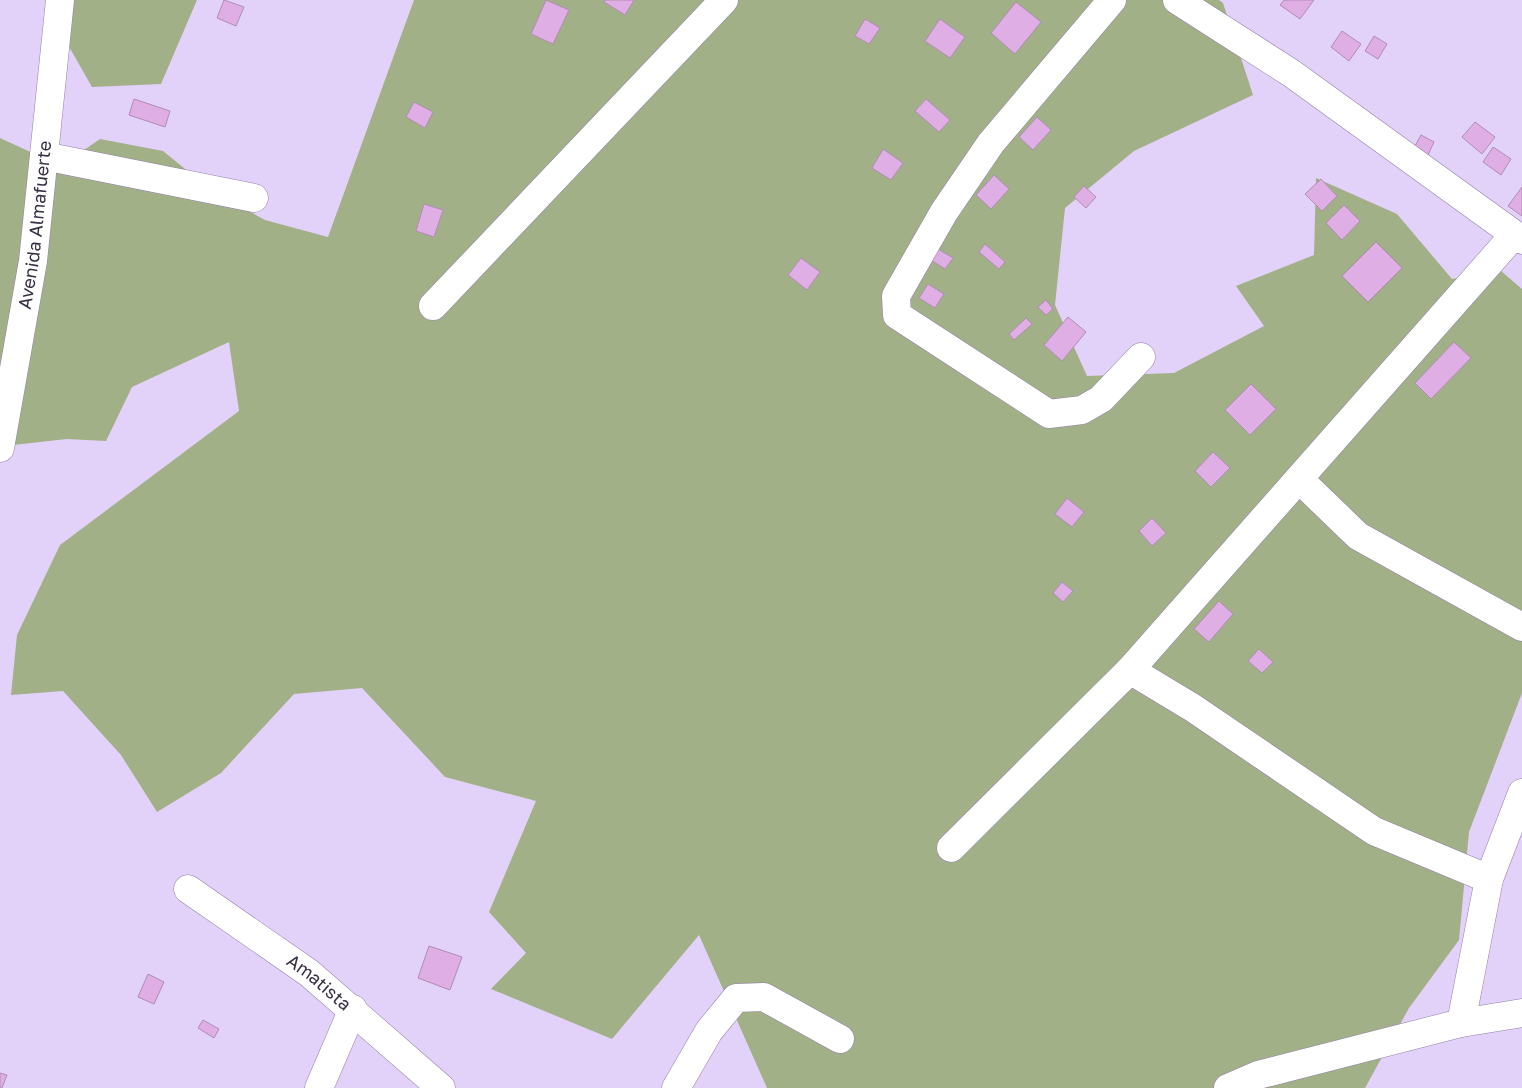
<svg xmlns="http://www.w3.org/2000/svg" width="1522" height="1088" font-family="'Golos Text',sans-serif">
	<rect width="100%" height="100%" fill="#e2d2f9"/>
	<!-- green -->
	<g fill="#a2b087">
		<path d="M61 0H197L161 84 92 87 55 22Z"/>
		<path d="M414 0H1219L1223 3 1253 95 1134 151 1065 208 1055 305 1087 376 1174 373 1264 326 1236 286 1314 255 1316 178 1397 214 1452 279 1501 271 1522 289V693L1469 832 1459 940 1409 1008 1365 1088H767L699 935 612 1039 491 989 526 953 489 912 536 801 445 777 362 688 294 694 221 773 157 812 121 755 63 691 11 695 17 635 60 545 239 411 229 342 132 387 106 441 67 439 13 445 0 443V138L61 166 100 139 163 151 211 190 265 220 328 237Z"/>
	</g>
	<!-- building -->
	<g fill="#dfaee4" stroke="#b08cb3">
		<path d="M224 0 244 7 236 26 217 18Z"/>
		<path d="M546 0 569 10 553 44 531 34Z"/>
		<path d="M605 0H634L625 15 604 2Z"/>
		<path d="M1284 0H1314L1300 19 1280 5Z"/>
		<path d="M1016 2 1041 22 1015 54 991 33Z"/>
		<path d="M865 19 880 28 869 44 855 36Z"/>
		<path d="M940 19 965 37 950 58 925 41Z"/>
		<path d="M1342 31 1361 44 1349 61 1331 47Z"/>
		<path d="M1374 36 1387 44 1378 59 1365 51Z"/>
		<path d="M134 99 170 111 165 127 129 115Z"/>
		<path d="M926 99 950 120 939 132 915 111Z"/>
		<path d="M414 102 433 112 425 128 406 117Z"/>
		<path d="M1037 117 1051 130 1033 150 1019 137Z"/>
		<path d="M1475 122 1495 137 1482 154 1462 137Z"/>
		<path d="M1421 135 1434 142 1428 155 1414 148Z"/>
		<path d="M1493 147 1511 159 1501 175 1483 162Z"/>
		<path d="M883 149 903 163 891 180 872 168Z"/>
		<path d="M994 175 1009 189 991 209 976 195Z"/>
		<path d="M1321 179 1337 196 1322 211 1305 194Z"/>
		<path d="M1084 186 1096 197 1086 208 1074 197Z"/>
		<path d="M1522 187V216L1508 206Z"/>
		<path d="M424 204 443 210 434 237 416 231Z"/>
		<path d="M1344 205 1360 221 1342 240 1326 223Z"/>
		<path d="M1376 242 1402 268 1368 302 1342 276Z"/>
		<path d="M985 244 1005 262 999 269 979 252Z"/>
		<path d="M938 249 953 258 945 269 931 260Z"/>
		<path d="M801 258 820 272 807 290 788 275Z"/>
		<path d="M928 284 944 294 935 308 919 298Z"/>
		<path d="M1046 300 1053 309 1046 315 1038 307Z"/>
		<path d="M1068 317 1086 332 1062 361 1044 345Z"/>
		<path d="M1026 318 1032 324 1014 340 1009 334Z"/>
		<path d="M1454 342 1471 358 1431 399 1415 383Z"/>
		<path d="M1251 384 1276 409 1250 435 1225 410Z"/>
		<path d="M1213 452 1230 468 1211 487 1195 471Z"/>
		<path d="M1067 498 1084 512 1072 527 1055 514Z"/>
		<path d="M1152 518 1166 533 1152 546 1139 531Z"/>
		<path d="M1062 582 1073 591 1063 602 1053 593Z"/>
		<path d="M1219 601 1233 614 1209 642 1194 629Z"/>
		<path d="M1259 649 1273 662 1262 673 1248 661Z"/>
		<path d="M429 946 462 957 450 990 418 978Z"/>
		<path d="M148 974 164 982 154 1004 138 997Z"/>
		<path d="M203 1020 219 1029 214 1038 198 1028Z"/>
		<path d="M0 1073 7 1075 2 1088H0Z"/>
	</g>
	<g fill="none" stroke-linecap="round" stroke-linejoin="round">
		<defs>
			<g id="minor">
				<path d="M1112 0 991 143 944 212 896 296 897 315 1049 414 1082 410 1101 399 1141 357"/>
				<path d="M1177 0 1291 73 1522 240"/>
				<path d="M44 156 254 198"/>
				<path d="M433 306 724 0"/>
				<path id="s1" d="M0 448 33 261 60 0"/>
				<path d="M1299 479 1358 536 1522 627"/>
				<path d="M1130 670 1193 708 1374 831 1489 879"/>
				<path d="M951 848 1130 670 1514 235"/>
				<path id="s2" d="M188 889 309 973 441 1088"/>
				<path d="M1461 1023 1489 879 1522 793"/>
				<path d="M319 1088 353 1009"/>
				<path d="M676 1088 709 1031 736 998 764 997 840 1039"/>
				<path d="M1228 1088 1258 1075 1461 1023 1522 1013"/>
			</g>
		</defs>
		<!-- minor casing -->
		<use href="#minor" stroke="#927fac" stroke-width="29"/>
		<!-- minor -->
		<use href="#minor" stroke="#fff" stroke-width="28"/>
	</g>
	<g text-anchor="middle" stroke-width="4.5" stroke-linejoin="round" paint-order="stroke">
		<!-- street labels -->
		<g font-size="18" fill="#393144" stroke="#ebe4f7">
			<text dy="6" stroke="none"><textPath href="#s1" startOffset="226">Avenida Almafuerte</textPath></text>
			<text dy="6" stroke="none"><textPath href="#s2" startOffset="161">Amatista</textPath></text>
		</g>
	</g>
</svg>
